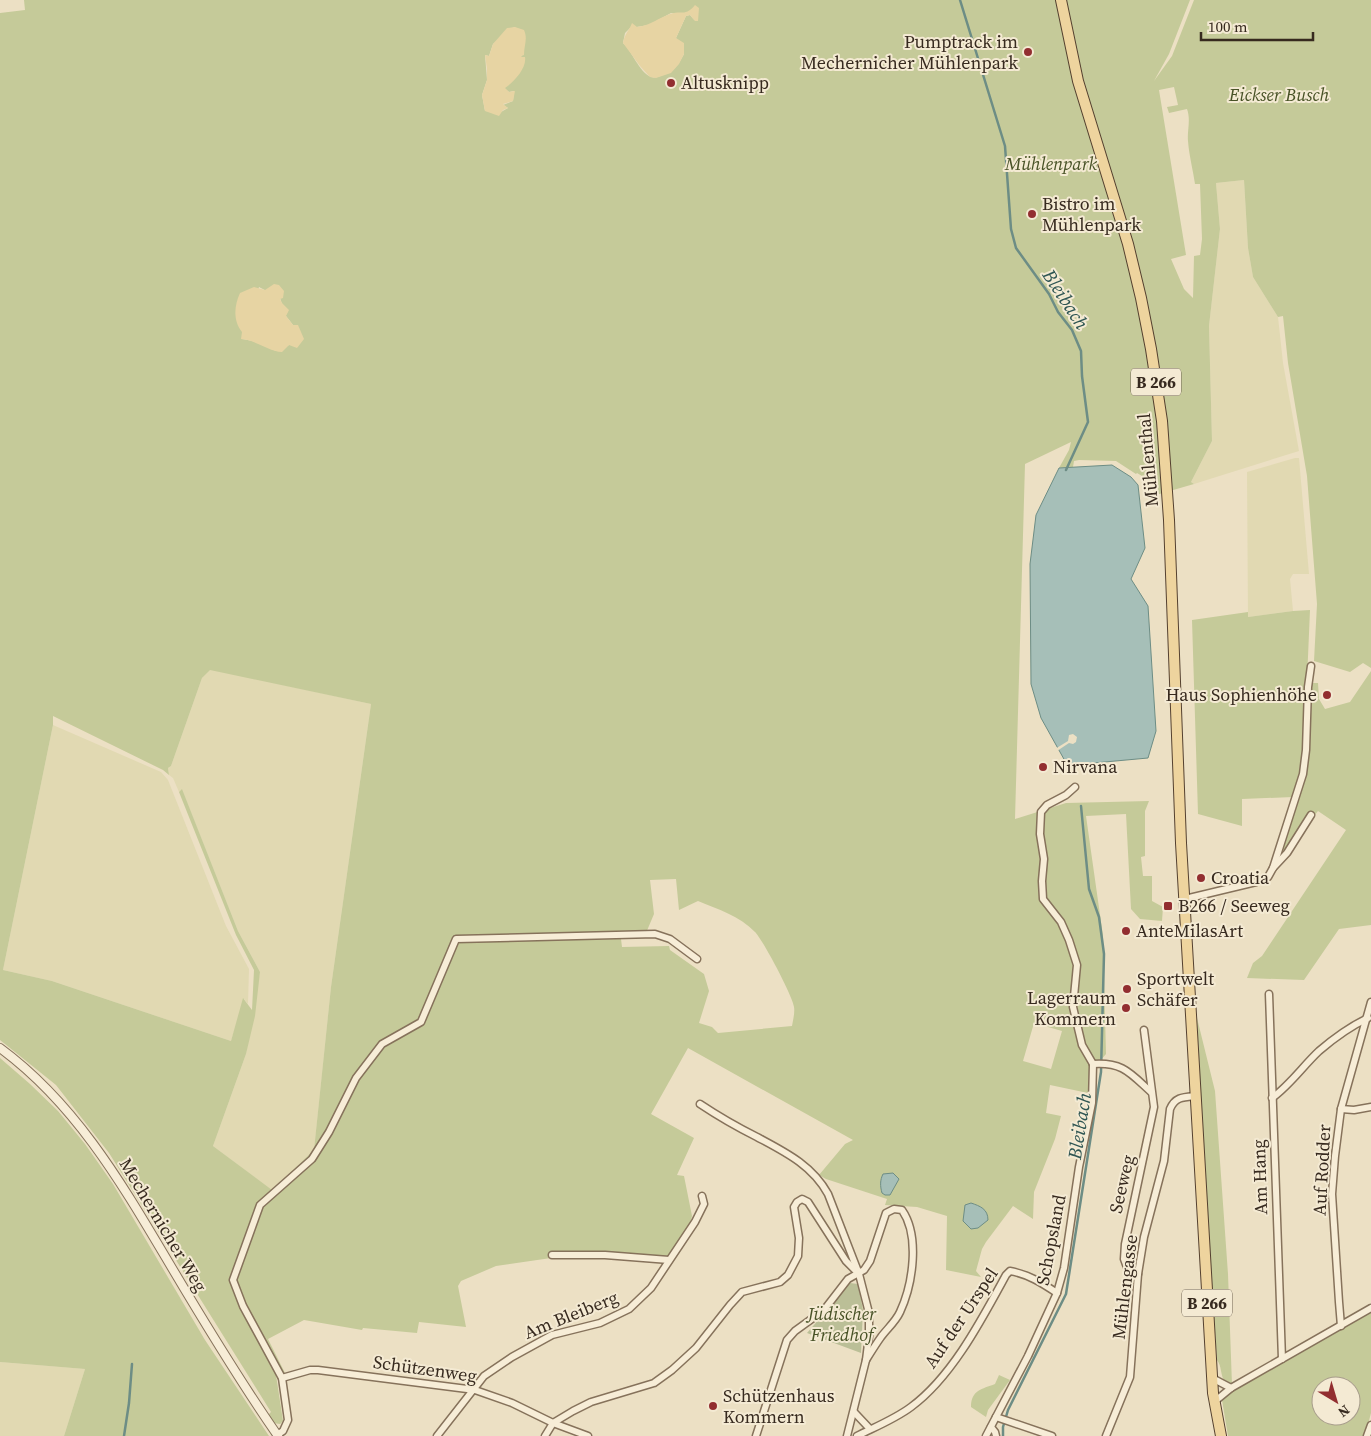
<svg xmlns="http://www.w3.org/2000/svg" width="1371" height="1436" font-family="'Source Serif 4',serif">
	<rect width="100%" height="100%" fill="#ece0c4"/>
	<!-- farmland -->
	<g fill="#e1d9b2">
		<path d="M1244 180 1248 248 1253 277 1278 317 1283 363 1299 451 1194 484 1191 482 1212 441 1209 326 1220 229 1216 183Z"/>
		<path d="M1295 458H1299L1309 574H1293L1290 579 1293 611 1248 617 1247 472Z"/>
		<path d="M210 669 371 704 331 987 314 1151 271 1190 213 1146 246 1054 260 972 238 931 182 790 179 792 173 778 169 775 168 768 171 766 202 678Z"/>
		<path d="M53 725 161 772 168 780 226 926 249 969 248 1004 244 999 231 1041 52 981 3 970Z"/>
		<path d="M0 1362 85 1369 64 1436H0Z"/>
	</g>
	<!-- green -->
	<g fill="#c5ca99" fill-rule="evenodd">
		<path d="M24 0H1190L1169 54 1154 81 1172 56 1194 0H1371V668L1363 663 1350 672 1314 661 1317 604 1307 476 1288 363 1283 316 1278 317 1253 277 1248 248 1244 180 1216 183 1220 229 1209 326 1212 441 1191 482 1194 484 1149 497V474L1142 476 1137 473 1136 474 1116 461 1079 460 1074 461 1073 467 1059 468 1069 450 1071 442 1025 464 1015 819 1066 803 1149 801 1145 811V856L1141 857 1143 876H1152V901L1163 907 1162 921 1140 919 1131 909 1126 814 1086 816 1103 936 1106 1054 1089 1074 1088 1093 1050 1085 1046 1113 1061 1116 1055 1139 1034 1192 1033 1219 1013 1206 986 1242 982 1249 976 1271 981 1277 946 1270 947 1216 917 1207 885 1205 887 1199 826 1179 819 1175 845 1144 853 1140 688 1048 651 1114 694 1138 677 1175 684 1176 692 1216 690 1224 671 1254 668 1256 599 1251 548 1253 551 1258 496 1266 461 1281 458 1286 466 1327 419 1322 417 1333 363 1328 362 1330 304 1320 268 1339 285 1373 276 1375 283 1421 280 1424 273 1423 268 1415 271 1412 109 1153 56 1085 0 1040V13L25 10ZM689 12 695 21 690 15 686 16 676 38 684 54C678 65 674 72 662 75 659 77 654 78 651 77 638 71 633 52 623 43L625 33 630 28 649 25 671 13 681 14ZM515 27 524 49V54L521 56 504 88 509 92 514 91 513 101 503 105 508 108 501 112 485 111 482 95 487 80 485 55 489 56 493 44 512 28ZM1174 87 1178 105 1167 107 1169 113 1187 109C1191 120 1187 130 1188 141 1189 155 1193 170 1195 184H1200L1202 239 1200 255 1194 256 1193 298 1184 289 1171 259 1186 255 1159 90ZM259 287 280 298 286 316 293 325 289 345 276 351C266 346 253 340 242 339ZM210 670 371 704 331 987 314 1150 272 1190 213 1146 246 1054 255 1016 260 972 238 931 182 789 179 792 236 935 254 970 252 1010 243 998 231 1041 52 981 3 970 53 725V716L163 770 169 775 168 768 171 766 202 678ZM676 879 679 910 698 901C717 909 740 916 755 932 763 940 793 997 794 1007 795 1013 793 1020 792 1026L718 1033 712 1027 699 1023 709 991 704 974 670 950 669 946 622 947 621 939 458 941 461 935 646 933 654 914 650 880ZM1034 1023 1062 1031 1051 1069 1023 1061Z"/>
		<path d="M1310 610 1304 750 1302 772 1293 797 1242 799V826L1198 814 1192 620 1248 612V617L1293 611Z"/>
		<path d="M1371 671V925L1339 929 1304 980 1247 978 1253 963 1262 956 1346 830 1318 811 1281 856 1278 854 1301 785 1310 683H1318L1319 699 1325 709 1350 702Z"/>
		<path d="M1197 1018 1215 1091 1228 1274 1232 1385 1225 1382C1220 1375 1222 1366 1217 1360L1208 1236Z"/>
		<path d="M0 1058 30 1084 58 1111 85 1144 113 1184 205 1340 269 1436H64L85 1369 0 1362Z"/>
		<path d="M1371 1311V1413L1365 1436H1228L1222 1400 1227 1394ZM1321 1386H1351V1416H1321Z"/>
		<path d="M999 1375 1010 1380 988 1410 986 1417 971 1407C971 1390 982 1389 995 1384Z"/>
	</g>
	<!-- sand -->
	<g fill="#e7d4a3">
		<path d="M695 5 699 8 698 21H695L690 15 686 16 676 38 684 43V54L679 64 671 73 656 78 650 77 640 66 623 43C625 33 629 31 632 23L637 27C652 25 658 18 670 14 682 10 685 17 695 5Z"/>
		<path d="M515 27 524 30C528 39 524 45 524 55L521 56 522 57H525C527 68 514 82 505 88L509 92 515 91 513 101 503 104 508 108 503 110 499 116 485 111 482 95 487 80V69L485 55 489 56 493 44 507 28Z"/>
		<path d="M274 284 279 285 284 291 283 298 280 299 282 303 289 310 286 316 293 325H298L304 339 297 348 289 345 282 352C268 351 256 340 241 339L242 332C233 321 234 306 240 293L254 287 265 290Z"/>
	</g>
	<!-- cemetery -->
	<path fill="#bbbf97" d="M850 1283 858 1284 863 1310 861 1353 807 1333Z"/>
	<!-- water -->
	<g fill="#a6bfb8" stroke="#6d8d85">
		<path d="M1112 465 1131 477 1138 485 1145 548 1131 579 1148 606 1156 731 1148 758 1072 765 1065 761 1041 718 1031 684 1030 564 1036 515 1059 468Z"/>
		<path d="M893 1173 899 1179 890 1195H885L882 1193C880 1186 880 1180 883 1174Z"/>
		<path d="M971 1203C980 1206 988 1209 988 1220L978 1228 971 1229 963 1221 965 1205Z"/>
	</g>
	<!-- pier -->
	<path fill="#ece0c4" d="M1073 734 1077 737 1076 742 1073 744 1069 743 1057 751 1055 749 1068 741 1069 735Z"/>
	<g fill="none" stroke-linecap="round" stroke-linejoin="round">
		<!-- stream -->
		<g stroke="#6d8d85" stroke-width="2.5">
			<path d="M960 0 1005 146 1011 229 1016 248 1049 294 1058 312 1072 330 1081 351 1082 376 1088 422 1066 470"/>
			<path d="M124 1436 129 1403 132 1364"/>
			<path d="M1003 1436V1427L1008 1410 1066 1294 1101 1072 1104 954 1099 917 1089 889 1081 806"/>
		</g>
		<defs>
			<g id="minor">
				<path d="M1075 787 1066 795 1047 805 1041 812 1040 834 1044 859 1042 881 1043 899 1061 922 1069 940 1077 965 1073 1007 1082 1045 1093 1064"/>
				<path d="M1273 868 1303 774 1306 750 1308 687 1311 666"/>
				<path d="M1185 899 1256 882 1268 877 1273 868 1287 853 1311 815"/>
				<path d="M1269 994 1282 1359"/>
				<path d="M1093 1064C1123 1062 1130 1073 1151 1092"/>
				<path d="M1272 1098C1290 1085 1303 1066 1319 1051 1333 1039 1351 1026 1368 1018"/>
				<path d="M700 1104C718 1116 737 1127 757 1137 785 1152 812 1165 828 1194L859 1274 869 1313V1336L866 1360 847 1436"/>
				<path d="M1341 1109 1354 1110 1371 1107"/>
				<path d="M552 1255H605L669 1260"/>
				<path d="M1138 1274 1128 1270 1124 1259 1125 1244 1154 1107 1144 1030"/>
				<path d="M1341 1326 1339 1302 1332 1194 1335 1156 1341 1109 1371 1002"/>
				<path d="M282 1378 310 1370H318L475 1390 512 1403 553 1423 588 1436"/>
				<path d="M1212 1378 1231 1388"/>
				<path d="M1214 1402 1231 1388 1371 1308"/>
				<path d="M854 1412 870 1429"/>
				<path d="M996 1417 1052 1436"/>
				<path d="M991 1427 995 1432 996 1436"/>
				<path d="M277 1435 283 1431 288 1420 282 1378 243 1306 233 1280 260 1205 312 1159 329 1132 356 1078 382 1044 421 1022 456 939 655 934 670 939 697 959"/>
				<path d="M437 1436 484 1376 512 1357 552 1335 600 1323 629 1309 651 1288 695 1222 704 1204 702 1196"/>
				<path d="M545 1436 553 1423 573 1411 591 1402 654 1383 672 1370 696 1348 730 1305 742 1292 780 1282 788 1275 798 1256 799 1238 794 1207 797 1202 802 1199 808 1202 846 1261 859 1274"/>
				<path d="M756 1436 787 1340 795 1331 824 1310 848 1279 864 1270 870 1261 886 1213 894 1209 902 1210C920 1236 913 1284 900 1312 896 1321 887 1329 881 1337 876 1344 871 1352 866 1360"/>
				<path d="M857 1436C875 1427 895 1419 911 1407 952 1377 982 1319 1006 1275L1010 1271C1028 1274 1042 1283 1057 1293"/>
				<path d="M986 1436 1028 1356 1057 1293 1064 1268 1079 1167 1092 1103 1093 1064"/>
				<path d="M1106 1436 1130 1377 1138 1274 1144 1237 1164 1161 1170 1109C1175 1097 1183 1097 1195 1096"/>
				<path d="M1367 1436 1371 1425"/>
			</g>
			<path id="tertiary" d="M0 1048C76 1104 122 1184 169 1263 204 1322 239 1380 278 1436"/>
			<path id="primary" d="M1061 0 1078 81 1128 244 1141 298 1151 349 1162 421 1169 520 1181 843 1213 1393 1221 1436"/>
		</defs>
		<!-- minor casing -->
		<use href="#minor" stroke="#86725b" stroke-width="9"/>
		<!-- tertiary casing -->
		<use href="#tertiary" stroke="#86725b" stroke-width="10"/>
		<!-- primary casing -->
		<use href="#primary" stroke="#54402f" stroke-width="12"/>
		<!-- minor -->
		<use href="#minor" stroke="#f7edd7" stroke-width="6"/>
		<!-- tertiary -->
		<use href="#tertiary" stroke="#f7edd7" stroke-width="8"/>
		<!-- primary -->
		<use href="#primary" stroke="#eed49e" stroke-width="10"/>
	</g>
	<!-- markers -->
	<g fill="#922e30" stroke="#f4ead3" stroke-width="2">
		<circle cx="1028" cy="52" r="5"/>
		<circle cx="671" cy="83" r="5"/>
		<circle cx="1032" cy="214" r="5"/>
		<circle cx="1327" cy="695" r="5"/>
		<circle cx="1043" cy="767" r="5"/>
		<circle cx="1201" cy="878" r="5"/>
		<rect x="1163" y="901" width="10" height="10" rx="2.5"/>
		<circle cx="1126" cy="931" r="5"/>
		<circle cx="1127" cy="989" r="5"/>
		<circle cx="1126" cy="1008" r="5"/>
		<circle cx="713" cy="1406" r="5"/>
	</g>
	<g text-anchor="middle" stroke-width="4" stroke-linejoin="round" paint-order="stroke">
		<!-- shield labels -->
		<g fill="#f4ead3" stroke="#706455" stroke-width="1">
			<rect x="1131" y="368.5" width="50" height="27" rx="4"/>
			<rect x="1182" y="1289.5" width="50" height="27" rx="4"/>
		</g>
		<g font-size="16" font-weight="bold" fill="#372a1f">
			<text x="1156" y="388">B 266</text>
			<text x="1207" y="1309">B 266</text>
		</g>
		<!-- poi labels -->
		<g font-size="18" fill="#372a1f" stroke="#f4ead3" text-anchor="start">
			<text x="1018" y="48" text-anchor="end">Pumptrack im<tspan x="1018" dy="21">Mechernicher Mühlenpark</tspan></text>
			<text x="681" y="89">Altusknipp</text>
			<text x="1042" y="210">Bistro im<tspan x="1042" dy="21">Mühlenpark</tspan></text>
			<text x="1317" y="701" text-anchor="end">Haus Sophienhöhe</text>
			<text x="1053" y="773">Nirvana</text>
			<text x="1211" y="884">Croatia</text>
			<text x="1178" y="912">B266 / Seeweg</text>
			<text x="1136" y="937">AnteMilasArt</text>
			<text x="1137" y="985">Sportwelt<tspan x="1137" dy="21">Schäfer</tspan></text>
			<text x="1116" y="1004" text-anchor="end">Lagerraum<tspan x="1116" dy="21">Kommern</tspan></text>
			<text x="723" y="1402">Schützenhaus<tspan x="723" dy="21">Kommern</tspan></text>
		</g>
		<!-- park labels -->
		<g font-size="18" font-style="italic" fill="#485226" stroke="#f4ead3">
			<text x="1279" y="101">Eickser Busch</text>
			<text x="1051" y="170">Mühlenpark</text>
			<text x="842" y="1320">Jüdischer<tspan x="842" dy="21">Friedhof</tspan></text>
		</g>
		<!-- street labels -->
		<g font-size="18" fill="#372a1f" stroke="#f4ead3">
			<text transform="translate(1148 460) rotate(-95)" y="6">Mühlenthal</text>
			<text transform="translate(1322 1170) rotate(-87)" y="6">Auf Rodder</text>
			<text transform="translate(1260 1177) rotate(-92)" y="6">Am Hang</text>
			<text transform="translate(1122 1184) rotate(-77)" y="6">Seeweg</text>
			<text transform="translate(163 1225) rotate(59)" y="6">Mechernicher Weg</text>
			<text transform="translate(1051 1240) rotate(-79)" y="6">Schopsland</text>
			<text transform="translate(1125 1287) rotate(-83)" y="6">Mühlengasse</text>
			<text transform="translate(571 1315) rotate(-22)" y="6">Am Bleiberg</text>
			<text transform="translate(961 1318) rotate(-56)" y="6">Auf der Urspel</text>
			<text transform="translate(425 1369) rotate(8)" y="6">Schützenweg</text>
		</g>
		<!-- water labels -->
		<g font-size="19" font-style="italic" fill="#2f5653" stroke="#f4ead3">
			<text transform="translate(1066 299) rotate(57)" y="7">Bleibach</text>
			<text transform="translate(1079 1126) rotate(-81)" y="7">Bleibach</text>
		</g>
	</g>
	<!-- north arrow -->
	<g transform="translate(1336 1401) rotate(142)"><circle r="24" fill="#f4ead3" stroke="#a89d8b"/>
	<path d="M0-4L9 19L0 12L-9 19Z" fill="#922e30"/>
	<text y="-8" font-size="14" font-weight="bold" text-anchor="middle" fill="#372a1f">N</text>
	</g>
	<!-- scale -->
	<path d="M1201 32v8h112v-8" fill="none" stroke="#372a1f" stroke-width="2.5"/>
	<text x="1208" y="32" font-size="15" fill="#372a1f" stroke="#f4ead3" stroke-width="4" paint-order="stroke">100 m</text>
</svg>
